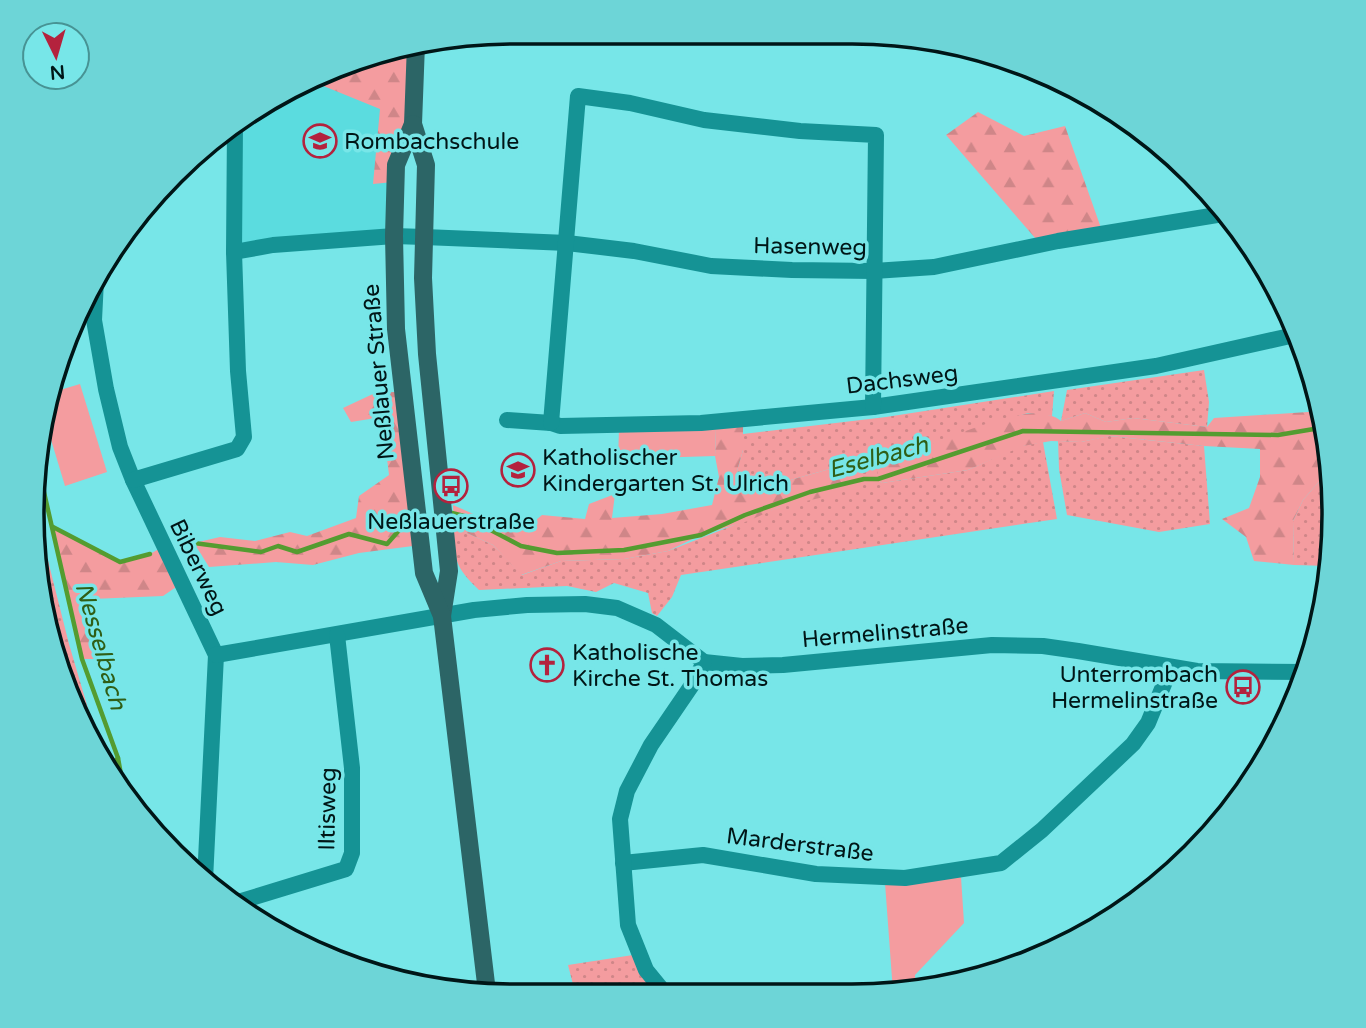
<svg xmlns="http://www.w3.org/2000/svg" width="1366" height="1028" font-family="'Varela Round',sans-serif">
	<defs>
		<pattern id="grass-dots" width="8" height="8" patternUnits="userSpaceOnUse" patternTransform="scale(1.75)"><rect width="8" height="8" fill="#f49c9f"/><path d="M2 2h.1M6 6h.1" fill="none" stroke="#cf8688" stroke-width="1.8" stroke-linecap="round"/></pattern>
		<pattern id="forest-firs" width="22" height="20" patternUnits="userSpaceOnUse" patternTransform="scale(1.75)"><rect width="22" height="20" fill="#f49c9f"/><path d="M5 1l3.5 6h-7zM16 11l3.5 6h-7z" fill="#cf8688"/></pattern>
	</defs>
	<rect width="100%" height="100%" fill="#77e6e8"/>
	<!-- built -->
	<path fill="#5bdcdf" d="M389 48 390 231 241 246 242 120 272 96Z"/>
	<!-- grass -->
	<g fill="url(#grass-dots)">
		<path d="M1204 370 1209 402 1207 427 1133 418 1106 422 1085 413 1061 421 1067 390Z"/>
		<path d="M1054 391 1052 416 1028 413 948 438 878 466V479L882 483 968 470 1021 446 1043 442 1057 519 681 575 672 597 657 616 652 613 648 593 614 583 596 592 567 586 479 590C455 567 454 560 454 527L493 545 522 575 561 561 624 559 668 551 780 507 851 463 762 488 748 482 737 471 743 450V434L886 417Z"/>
		<path d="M1109 436 1204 446 1210 524 1159 532 1067 515 1059 469 1058 441 1081 442Z"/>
		<path d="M1330 469 1334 514 1329 566 1294 565 1293 521 1303 500Z"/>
		<path d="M35 509 69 644 104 763 57 669 33 546Z"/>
		<path d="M633 955 660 992H575L568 965Z"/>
	</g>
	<!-- forest -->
	<g fill="url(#forest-firs)">
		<path d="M412 45 408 127 393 182 373 184 380 109 321 85 320 76 350 64 355 69C367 51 391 48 412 45Z"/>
		<path d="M978 112 1024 136 1065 126 1101 228 1036 239 946 135Z"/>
		<path d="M395 392 413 546 359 553 313 565 276 562 209 567 194 543 220 537 255 541 290 532 307 536 356 518 359 496 389 475 382 417 351 422 343 408 375 393Z"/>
		<path d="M1323 411 1330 469 1303 500 1293 521 1294 565 1254 561 1246 537 1222 519 1249 508 1260 477V449L1204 446 1110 436 1081 442 1051 441 1023 446 968 470 882 483 878 479 877 466C925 447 974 424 1025 414 1035 412 1054 414 1061 421L1085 413 1106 422 1133 418 1207 427 1214 418Z"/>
		<path d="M743 426V450L737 471 748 483 762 488 851 463 864 479 861 486 837 494 780 507 748 521 701 535 668 551 624 559 561 561 521 575 493 545 454 527 453 505 510 530 525 529 542 515 585 519 589 504 615 494 612 518 662 514 712 505 719 477 715 456 716 428Z"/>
		<path d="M52 527 120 562 150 554 164 546 182 583 163 596 92 599 95 659H82Z"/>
	</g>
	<!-- park -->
	<g fill="#f49c9f">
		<path d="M80 384 107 472 65 486 43 413 50 393Z"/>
		<path d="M716 428 715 456 618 459 619 430Z"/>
		<path d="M961 877 964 923 915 975 916 992H893L885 883Z"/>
	</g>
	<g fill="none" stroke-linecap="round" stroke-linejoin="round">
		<!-- stream -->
		<g stroke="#549c30" stroke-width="4.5">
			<path d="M38 466 82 659 118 758 107 770"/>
			<path d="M452 513 464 516 521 546 557 553 624 550 701 535 745 515 810 492 864 479H878L1023 431 1278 435 1326 427"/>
			<path d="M53 527 120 562 150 554"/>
			<path d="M179 541 261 552 278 546 297 552 349 534 387 544 409 519"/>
			<path d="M118 758 125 797"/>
		</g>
		<!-- minor -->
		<g stroke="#159395" stroke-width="16">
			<path d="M234 252 273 245 394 236 424 237 567 243 634 251 711 266 792 270 874 271 934 267 1058 241 1223 214"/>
			<path d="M96 280 94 320 106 389 120 447 133 480 216 655 205 880"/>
			<path d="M507 420 551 423 560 426 701 423 873 407 1156 366 1299 334"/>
			<path d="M551 423 578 96 630 103 704 120 800 131 876 135 873 407"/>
			<path d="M133 480 237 449 244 437 238 371 234 252 235 125"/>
			<path d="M216 655 474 610 527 605 585 604 617 608 656 625 704 662 742 666 783 665 992 645 1043 646 1078 651 1197 671 1306 672"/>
			<path d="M623 863 703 855 816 874 905 878 1001 863 1042 830 1133 744 1148 723 1171 667"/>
			<path d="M235 903 346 869 352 853V768L337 635"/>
			<path d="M664 992 646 970 628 925 620 819 627 791 651 745 694 682 704 662"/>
		</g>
		<!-- secondary -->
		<g stroke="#2c6566" stroke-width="18">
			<path d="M416 44 413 124 426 165 423 278 427 354 449 571 442 616"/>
			<path d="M413 124 396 165 394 236 396 329 424 573 442 616 487 992"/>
		</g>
	</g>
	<!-- icons -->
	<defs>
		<symbol id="school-ring" viewBox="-11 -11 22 22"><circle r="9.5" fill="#77e6e8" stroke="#b4223d" stroke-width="1.5"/><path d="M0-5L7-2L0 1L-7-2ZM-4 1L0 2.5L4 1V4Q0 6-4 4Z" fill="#b4223d"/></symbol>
		<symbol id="bus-ring" viewBox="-11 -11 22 22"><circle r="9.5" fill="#77e6e8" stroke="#b4223d" stroke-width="1.5"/><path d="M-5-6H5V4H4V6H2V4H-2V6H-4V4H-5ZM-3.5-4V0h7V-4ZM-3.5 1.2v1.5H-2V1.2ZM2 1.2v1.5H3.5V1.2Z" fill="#b4223d"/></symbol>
		<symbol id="church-ring" viewBox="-11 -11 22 22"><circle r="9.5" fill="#77e6e8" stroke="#b4223d" stroke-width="1.5"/><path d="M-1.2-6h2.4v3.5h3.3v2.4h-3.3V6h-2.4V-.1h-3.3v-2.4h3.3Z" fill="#b4223d"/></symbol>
	</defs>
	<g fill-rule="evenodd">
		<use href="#school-ring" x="301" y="122" width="38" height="38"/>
		<use href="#school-ring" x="499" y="451" width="38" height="38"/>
		<use href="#bus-ring" x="432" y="467" width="38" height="38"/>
		<use href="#church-ring" x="528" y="646" width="38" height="38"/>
		<use href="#bus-ring" x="1224" y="668" width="38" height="38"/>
	</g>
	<g text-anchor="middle" stroke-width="7" stroke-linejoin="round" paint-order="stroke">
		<!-- poi labels -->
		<g font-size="23" fill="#001617" stroke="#77e6e8" text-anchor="start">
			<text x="344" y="149">Rombachschule</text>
			<text x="542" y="465">Katholischer<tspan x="542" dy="26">Kindergarten St. Ulrich</tspan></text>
			<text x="451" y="529" text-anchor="middle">Neßlauerstraße</text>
			<text x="572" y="660">Katholische<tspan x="572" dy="26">Kirche St. Thomas</tspan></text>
			<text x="1218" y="682" text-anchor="end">Unterrombach<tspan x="1218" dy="26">Hermelinstraße</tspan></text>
		</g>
		<!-- street labels -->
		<g font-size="23" fill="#001617" stroke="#77e6e8">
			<text transform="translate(810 246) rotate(1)" y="8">Hasenweg</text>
			<text transform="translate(378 372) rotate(-95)" y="8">Neßlauer Straße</text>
			<text transform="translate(902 379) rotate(-7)" y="8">Dachsweg</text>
			<text transform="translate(199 567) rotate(64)" y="8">Biberweg</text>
			<text transform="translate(885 632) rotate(-5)" y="8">Hermelinstraße</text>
			<text transform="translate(327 809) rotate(-89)" y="8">Iltisweg</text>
			<text transform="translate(800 844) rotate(7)" y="8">Marderstraße</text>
		</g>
		<!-- water labels -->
		<g font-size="24" font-style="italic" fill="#2f5e16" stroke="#77e6e8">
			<text transform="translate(878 457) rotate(-15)" y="8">Eselbach</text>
			<text transform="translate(101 646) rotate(74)" y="8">Nesselbach</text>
		</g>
	</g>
	<!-- crop -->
	<path d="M0 0H1366V1028H0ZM514 44H852A470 470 0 0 1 1322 514V514A470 470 0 0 1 852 984H514A470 470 0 0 1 44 514V514A470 470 0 0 1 514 44Z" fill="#6dd5d7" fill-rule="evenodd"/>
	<path fill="none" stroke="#001617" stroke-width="3.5" d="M514 44H852A470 470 0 0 1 1322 514V514A470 470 0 0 1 852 984H514A470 470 0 0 1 44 514V514A470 470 0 0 1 514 44Z"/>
	<!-- north arrow -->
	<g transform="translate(56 56) rotate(175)"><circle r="33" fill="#77e6e8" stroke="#479394" stroke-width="2"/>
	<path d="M0-5L12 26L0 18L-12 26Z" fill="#b4223d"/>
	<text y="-10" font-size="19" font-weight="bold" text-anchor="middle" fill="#001617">N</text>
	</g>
</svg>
